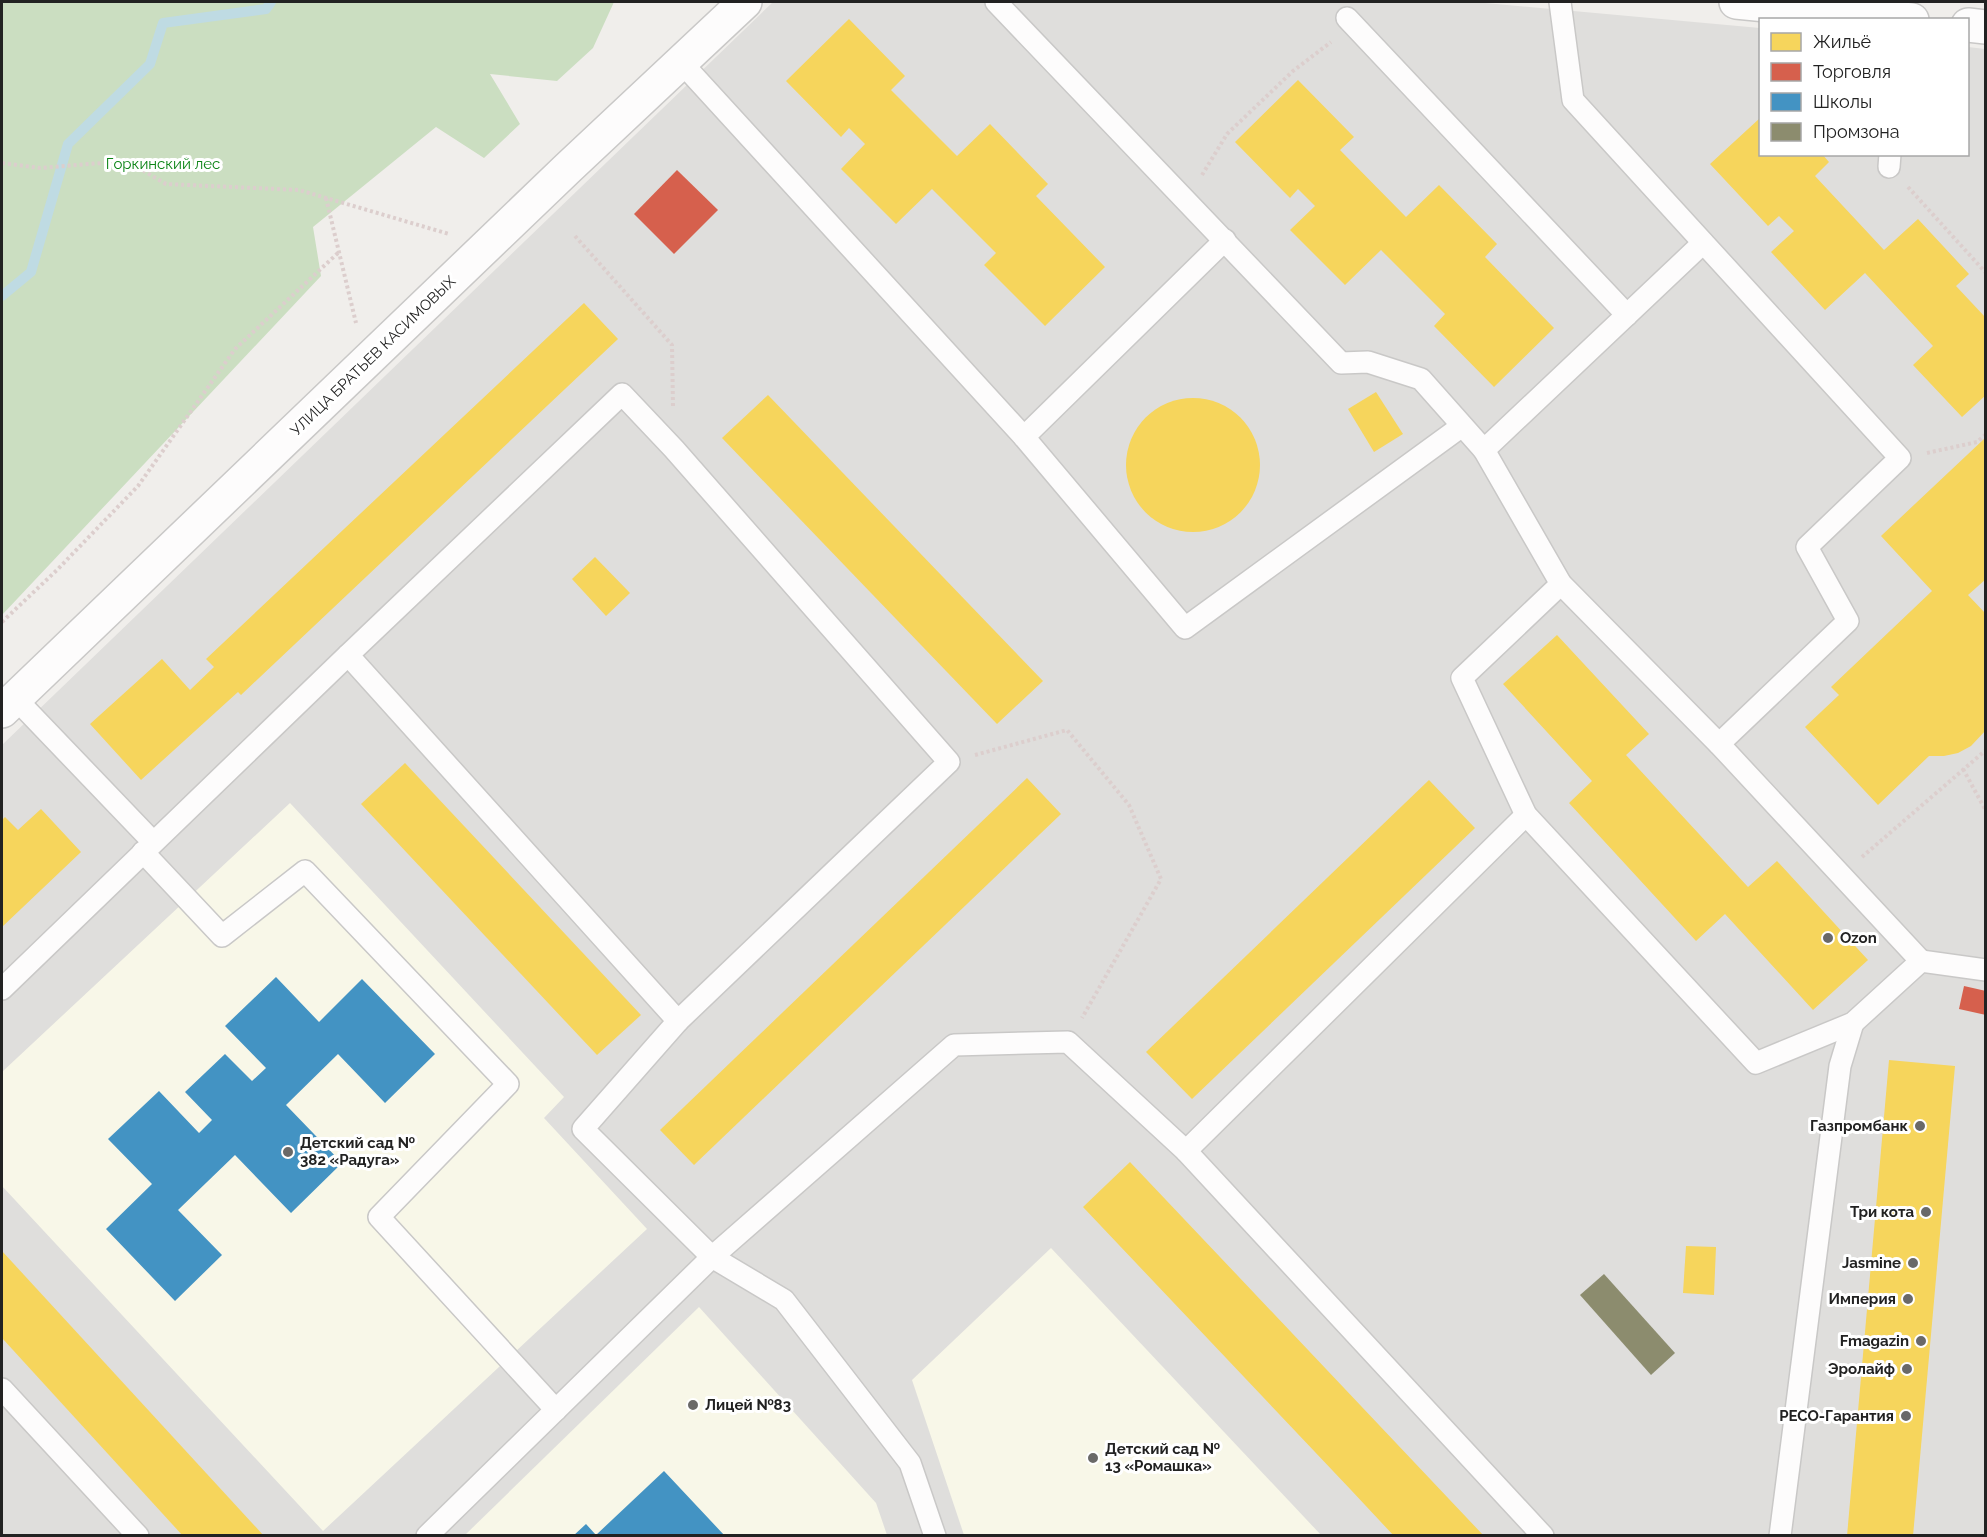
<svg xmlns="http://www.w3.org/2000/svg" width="1987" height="1537" font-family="Raleway,sans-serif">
	<rect width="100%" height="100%" fill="#f0eeeb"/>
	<!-- residential -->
	<path fill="#dfdedc" d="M773 2H1474L1760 28V154H1968V47L1985 49V1535L2 1536V745Z"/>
	<!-- education -->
	<g fill="#f8f7e8">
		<path d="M290 803 564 1097 544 1118 647 1229 323 1531 2 1186V1072Z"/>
		<path d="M1051 1248 1321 1535H964L912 1380Z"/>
		<path d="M699 1307 876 1503 887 1535 464 1536Z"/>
	</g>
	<!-- forest -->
	<path fill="#cbdec1" d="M2 2H614L593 48 557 81 490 74 520 124 484 158 436 127 313 227 321 276 2 615Z"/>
	<!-- homes -->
	<g fill="#f6d55c">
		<path d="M849 19 905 76 891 90 957 156 990 124 1048 184 1036 196 1105 267 1045 326 984 265 996 253 932 189 896 224 841 169 865 144 849 128 841 137 786 81Z"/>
		<path d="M1298 80 1354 137 1340 150 1406 217 1439 185 1497 244 1485 257 1554 328 1494 387 1434 326 1445 314 1381 250 1345 285 1290 230 1315 206 1298 189 1290 198 1235 142Z"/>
		<path d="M1760 118V154H1822L1829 162 1815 176 1884 250 1918 219 1969 274 1956 286 1986 318V395L1962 417 1913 365 1933 346 1865 273 1825 310 1771 252 1794 231 1779 216 1768 226 1710 164Z"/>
		<path d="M584 303 618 339 241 695 238 692 141 780 90 724 162 659 190 690 214 667 206 659Z"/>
		<path d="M1376 392 1403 434 1374 452 1348 409Z"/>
		<path d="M768 395 1043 681 997 724 722 438Z"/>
		<circle cx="1193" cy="465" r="67"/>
		<path d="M1984 439 1986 441V579L1968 595 1986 614V730L1971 746 1958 753 1944 756H1929L1878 805 1805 727 1839 695 1831 687 1932 591 1881 536Z"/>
		<path d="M595 557 630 593 606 616 572 579Z"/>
		<path d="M1557 635 1649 734 1626 755 1748 887 1777 861 1868 960 1813 1010 1725 914 1696 941 1569 803 1592 781 1503 684Z"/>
		<path d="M405 763 641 1015 597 1055 361 804Z"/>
		<path d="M1027 778 1061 814 694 1165 660 1130Z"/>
		<path d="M1429 780 1475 828 1192 1099 1146 1052Z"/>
		<path d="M41 809 81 852 2 927V820L5 817 18 830Z"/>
		<path d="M1889 1060 1955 1066 1913 1536H1847Z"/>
		<path d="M1130 1162 1238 1276 1484 1536H1394L1351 1490 1083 1207Z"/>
		<path d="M1686 1246 1716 1247 1714 1295 1683 1293Z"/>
		<path d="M2 1251 264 1536H183L2 1338Z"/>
	</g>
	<!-- shops -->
	<g fill="#d6604d">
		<path d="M677 170 718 210 674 254 634 214Z"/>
		<path d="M1964 986 1986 991V1015L1959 1009Z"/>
	</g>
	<!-- schools -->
	<g fill="#4393c3">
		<path d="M276 977 319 1022 362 979 435 1054 385 1103 338 1054 286 1105 342 1163 291 1213 235 1155 178 1210 222 1255 175 1301 106 1229 152 1184 108 1139 159 1091 199 1133 212 1120 185 1092 225 1054 252 1081 266 1068 225 1026Z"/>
		<path d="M664 1471 725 1536H573L586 1524 596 1535Z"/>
	</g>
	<!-- industry -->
	<path fill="#8c8c6e" d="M1604 1274 1675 1353 1651 1375 1580 1295Z"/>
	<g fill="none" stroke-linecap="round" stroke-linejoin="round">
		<!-- stream -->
		<path stroke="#bfdbe3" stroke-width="10" d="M2 296 31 272 68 144 150 64 163 23 266 9 271 2"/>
		<defs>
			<g id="service">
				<path d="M996 2 1341 363 1368 362 1421 379 1484 450 1703 243"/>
				<path d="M1560 2 1573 100 1900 458 1807 547 1848 621 1719 744"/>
				<path d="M1347 18 1627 315"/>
				<path d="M681 62 1024 437 1225 240"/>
				<path d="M1889 167 1890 154"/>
				<path d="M622 394 674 449 949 762 678 1021 348 655Z"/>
				<path d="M1024 437 1185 628 1462 426"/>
				<path d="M1484 450 1561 584 1719 744 1921 961"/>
				<path d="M1561 584 1462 678 1526 815 1756 1063 1853 1023 1921 961 1986 970"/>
				<path d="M15 698 153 842"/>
				<path d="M143 852 222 936 305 871 508 1084 379 1217 556 1410"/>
				<path d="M2 989 348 655"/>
				<path d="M678 1021 583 1129 712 1257 784 1300 910 1463 935 1536"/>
				<path d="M1186 1151 1526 815"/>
				<path d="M2 1389 138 1536"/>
				<path d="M427 1536 712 1257 954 1045 1068 1042 1186 1151 1543 1536"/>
				<path d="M1780 1536 1840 1066 1853 1023"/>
			</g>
			<g id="tertiary">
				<path d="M1736 2 1912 20"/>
				<path d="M1968 25 1986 27"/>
				<path d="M2 711 568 168 745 2"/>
			</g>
		</defs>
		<!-- service casing -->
		<use href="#service" stroke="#c9c8c7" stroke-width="24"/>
		<!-- tertiary casing -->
		<use href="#tertiary" stroke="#c9c8c7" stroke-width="36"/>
		<!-- path -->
		<g stroke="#dccecd" stroke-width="4" stroke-dasharray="3 3" stroke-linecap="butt">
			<path d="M2 163 40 168 127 161 166 184 299 190 449 234"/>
			<path d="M1202 175 1227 134 1293 71 1331 42"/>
			<path d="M1908 187 1986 273"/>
			<path d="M326 198 356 323"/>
			<path d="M575 236 672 345 673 406"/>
			<path d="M1927 453 1977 442 1986 434"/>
			<path d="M2 622 57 570 138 486 235 349 339 252"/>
			<path d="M975 755 1067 730 1129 805 1161 879 1082 1018"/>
			<path d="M1963 769 1986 811"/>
			<path d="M1862 857 1986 750"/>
		</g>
		<!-- service -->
		<use href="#service" stroke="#fdfcfc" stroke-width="21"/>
		<!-- tertiary -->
		<use href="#tertiary" stroke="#fdfcfc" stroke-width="33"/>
	</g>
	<!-- markers -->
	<g fill="#6a6968" stroke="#fff" stroke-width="2">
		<circle cx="1828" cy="938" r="6"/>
		<circle cx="1920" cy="1126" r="6"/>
		<circle cx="288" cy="1152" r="6"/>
		<circle cx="1926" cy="1212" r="6"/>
		<circle cx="1913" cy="1263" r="6"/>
		<circle cx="1908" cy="1299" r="6"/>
		<circle cx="1921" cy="1341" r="6"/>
		<circle cx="1907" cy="1369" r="6"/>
		<circle cx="693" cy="1405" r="6"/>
		<circle cx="1906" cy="1416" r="6"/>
		<circle cx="1093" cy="1458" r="6"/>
	</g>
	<g text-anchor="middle" stroke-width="6" stroke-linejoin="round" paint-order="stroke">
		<!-- park labels -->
		<g font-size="15" fill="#0c8416" stroke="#fff">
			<text x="163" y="169">Горкинский лес</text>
		</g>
		<!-- street labels -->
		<g font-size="15" fill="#222" stroke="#fff">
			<text transform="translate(373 356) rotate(-44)" y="5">УЛИЦА БРАТЬЕВ КАСИМОВЫХ</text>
		</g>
		<!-- poi labels -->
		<g font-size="15" font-weight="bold" fill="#222" stroke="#fff" text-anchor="end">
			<text x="1840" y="943" text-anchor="start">Ozon</text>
			<text x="1908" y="1131">Газпромбанк</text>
			<text x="300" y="1148" text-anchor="start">Детский сад №<tspan x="300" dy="17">382 «Радуга»</tspan></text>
			<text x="1914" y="1217">Три кота</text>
			<text x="1901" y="1268">Jasmine</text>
			<text x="1896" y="1304">Империя</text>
			<text x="1909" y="1346">Fmagazin</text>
			<text x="1895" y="1374">Эролайф</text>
			<text x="705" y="1410" text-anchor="start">Лицей №83</text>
			<text x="1894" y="1421">РЕСО-Гарантия</text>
			<text x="1105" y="1454" text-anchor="start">Детский сад №<tspan x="1105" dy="17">13 «Ромашка»</tspan></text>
		</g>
	</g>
	<!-- border -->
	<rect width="1987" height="1537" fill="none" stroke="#222222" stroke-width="6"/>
	<!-- legend -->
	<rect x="1759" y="18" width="210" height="138" fill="#ffffff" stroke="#a7a7a7" stroke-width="1.5"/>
	<rect x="1771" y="33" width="30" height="18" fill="#f6d55c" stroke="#a7a7a7" stroke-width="1.5"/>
	<text x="1813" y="48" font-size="18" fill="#222222">Жильё</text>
	<rect x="1771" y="63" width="30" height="18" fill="#d6604d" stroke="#a7a7a7" stroke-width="1.5"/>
	<text x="1813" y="78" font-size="18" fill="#222222">Торговля</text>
	<rect x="1771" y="93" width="30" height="18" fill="#4393c3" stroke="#a7a7a7" stroke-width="1.5"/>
	<text x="1813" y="108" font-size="18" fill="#222222">Школы</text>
	<rect x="1771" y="123" width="30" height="18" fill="#8c8c6e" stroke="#a7a7a7" stroke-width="1.5"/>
	<text x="1813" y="138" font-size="18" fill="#222222">Промзона</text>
</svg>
